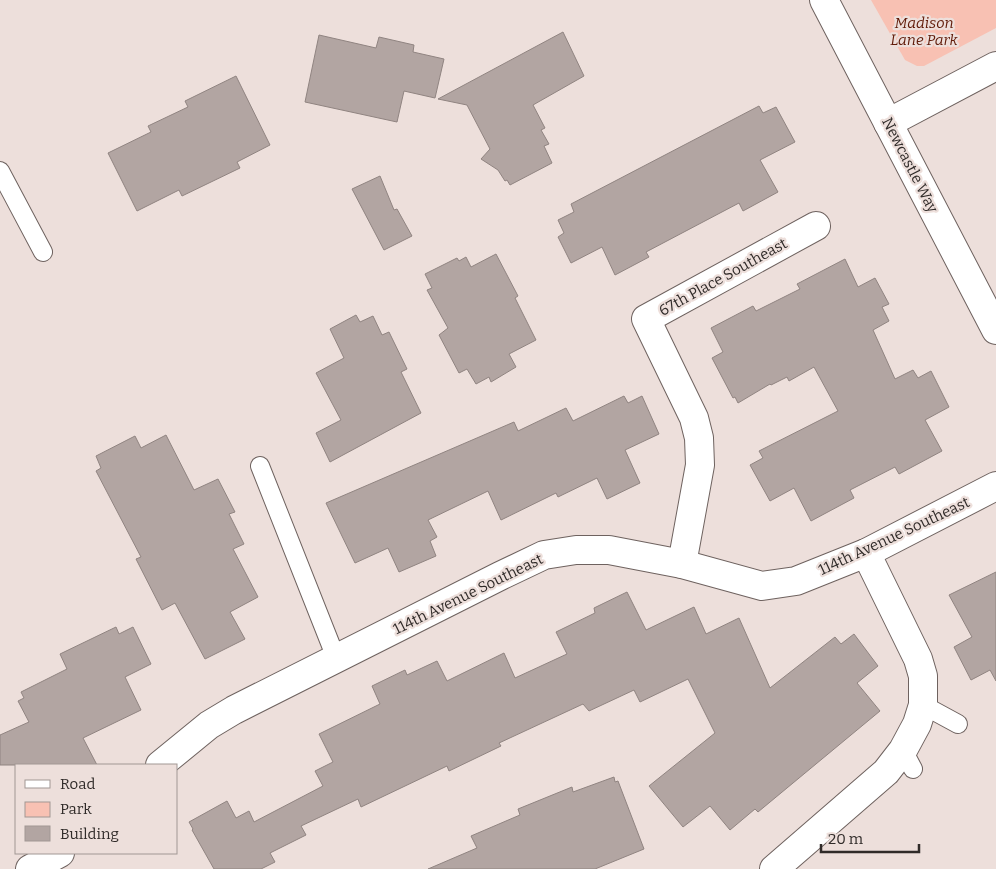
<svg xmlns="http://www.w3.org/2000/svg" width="996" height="869" font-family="Bitter,serif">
	<rect width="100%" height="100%" fill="#eddfdb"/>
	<!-- green -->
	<path fill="#f8c1b3" d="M871 0H996V28L924 66H917L905 60Z"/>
	<!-- building -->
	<g fill="#b2a5a2" stroke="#908481">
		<path d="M563 32 584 76 533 105 545 128 541 130 549 144 544 146 552 163 510 185 507 180 505 181 498 170 481 159 490 149 467 105 438 99Z"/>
		<path d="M319 35 376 48 379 37 414 45 413 52 444 59 435 98 404 91 397 122 305 102Z"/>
		<path d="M236 76 270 145 237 162 240 168 182 196 179 190 137 211 108 153 151 132 148 126 188 107 185 101Z"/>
		<path d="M759 106 763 113 776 107 795 142 760 160 778 192 743 211 739 203 646 252 649 257 615 275 602 247 571 263 558 237 564 233 558 220 574 212 571 204Z"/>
		<path d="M380 176 394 210 397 209 412 236 384 250 352 189Z"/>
		<path d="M496 254 518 296 515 298 536 340 509 354 516 367 491 382 489 377 476 384 467 369 459 373 439 335 448 328 427 290 432 288 425 274 457 258 459 261 466 257 471 267Z"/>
		<path d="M845 259 858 287 875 278 889 304 882 307 889 321 873 330 895 379 913 370 918 378 931 371 949 407 925 420 942 451 899 474 895 467 850 490 854 498 811 521 794 488 770 501 750 465 763 458 759 451 838 411 814 367 789 381 787 377 771 385 770 384 738 403 735 397 733 398 712 358 723 352 711 328 753 306 756 311 800 289 797 284Z"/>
		<path d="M356 315 360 322 373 316 382 335 389 332 407 369 401 372 421 413 330 462 316 433 341 420 316 373 344 358 330 329Z"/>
		<path d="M624 396 628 403 642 396 659 434 625 450 640 483 607 499 597 478 558 497 556 493 501 520 488 491 428 520 437 537 430 541 436 556 399 572 388 548 355 563 326 503 514 422 518 431 566 408 573 421Z"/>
		<path d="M166 435 194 490 218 479 235 512 229 514 244 544 233 549 258 597 230 612 245 639 205 659 175 603 162 610 136 559 141 557 96 471 101 468 96 456 135 436 141 448Z"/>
		<path d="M996 572V681L990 670 971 680 954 647 972 637 949 595Z"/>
		<path d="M627 592 646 630 694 607 706 634 739 618 770 688 835 637 841 644 854 634 878 666 857 683 880 711 758 812 755 809 730 830 710 806 683 827 649 786 715 733 688 679 640 702 634 690 589 711 583 704 499 743 501 746 449 771 447 766 361 807 358 799 301 826 306 835 270 853 275 862 261 869H214L192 830 193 829 189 822 227 801 236 818 249 811 254 822 323 786 315 771 333 762 319 734 380 704 372 686 405 670 407 675 437 661 447 681 504 653 515 678 567 654 556 632 595 613 594 608Z"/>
		<path d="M116 627 119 634 133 627 151 664 125 677 141 710 83 738 97 765H0V735L29 722 18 701 24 698 21 692 67 669 60 654Z"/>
		<path d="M614 777 615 782 618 781 644 849 595 869H428L477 848 471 836 520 815 518 809 572 787 573 792Z"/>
	</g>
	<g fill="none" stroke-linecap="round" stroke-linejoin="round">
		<defs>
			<g id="lane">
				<path d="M0 171 43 252"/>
				<path d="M260 466 336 658"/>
				<path d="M923 705 958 724"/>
				<path d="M903 750 913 769"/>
			</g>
			<g id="street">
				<path d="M888 123 996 66"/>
				<path d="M682 564 700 465 699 438 694 418 646 319 816 226"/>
				<path d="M160 765 209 725 234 710 500 576 544 555 576 550H609L682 564 762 586 796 581 866 553 996 486"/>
				<path d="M30 869 60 853"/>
				<path d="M774 869 886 772 903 750 917 724 923 705V676L918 659 866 553"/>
			</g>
			<path id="secondary" d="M824 0 996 330"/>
		</defs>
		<!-- lane casing -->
		<use href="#lane" stroke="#6e625f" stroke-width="20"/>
		<!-- street casing -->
		<use href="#street" stroke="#6e625f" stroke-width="30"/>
		<!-- secondary casing -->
		<use href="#secondary" stroke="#6e625f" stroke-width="30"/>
		<!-- lane -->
		<use href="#lane" stroke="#fff" stroke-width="18"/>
		<!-- street -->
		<use href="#street" stroke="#fff" stroke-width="28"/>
		<!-- secondary -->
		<use href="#secondary" stroke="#fff" stroke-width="28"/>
	</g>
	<g text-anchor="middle" stroke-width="4.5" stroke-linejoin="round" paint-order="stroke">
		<!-- park labels -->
		<g font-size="15" font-style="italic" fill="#611c0a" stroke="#eddfdb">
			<text x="924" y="28">Madison<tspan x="924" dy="17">Lane Park</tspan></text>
		</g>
		<!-- street labels -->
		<g font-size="15" fill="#302b29" stroke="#eddfdb">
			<text transform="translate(910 165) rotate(63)" y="5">Newcastle Way</text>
			<text transform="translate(723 277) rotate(-29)" y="5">67th Place Southeast</text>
			<text transform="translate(894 536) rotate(-25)" y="5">114th Avenue Southeast</text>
			<text transform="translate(468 594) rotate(-26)" y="5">114th Avenue Southeast</text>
		</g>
	</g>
	<!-- legend -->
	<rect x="15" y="764" width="162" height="90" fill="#eddfdb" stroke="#a19794"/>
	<rect x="25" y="780" width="25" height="8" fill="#ffffff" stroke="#a19794"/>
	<text x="60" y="789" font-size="15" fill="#302b29">Road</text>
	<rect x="25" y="802" width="25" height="15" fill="#f8c1b3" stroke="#a19794"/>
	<text x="60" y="814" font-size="15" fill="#302b29">Park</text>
	<rect x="25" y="826" width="25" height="15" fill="#b2a5a2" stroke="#a19794"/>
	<text x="60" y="839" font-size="15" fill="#302b29">Building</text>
	<!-- scale -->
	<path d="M821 844v8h98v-8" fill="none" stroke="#302b29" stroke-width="2.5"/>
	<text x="828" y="844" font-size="15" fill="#302b29" stroke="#eddfdb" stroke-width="4" paint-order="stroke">20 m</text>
</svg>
